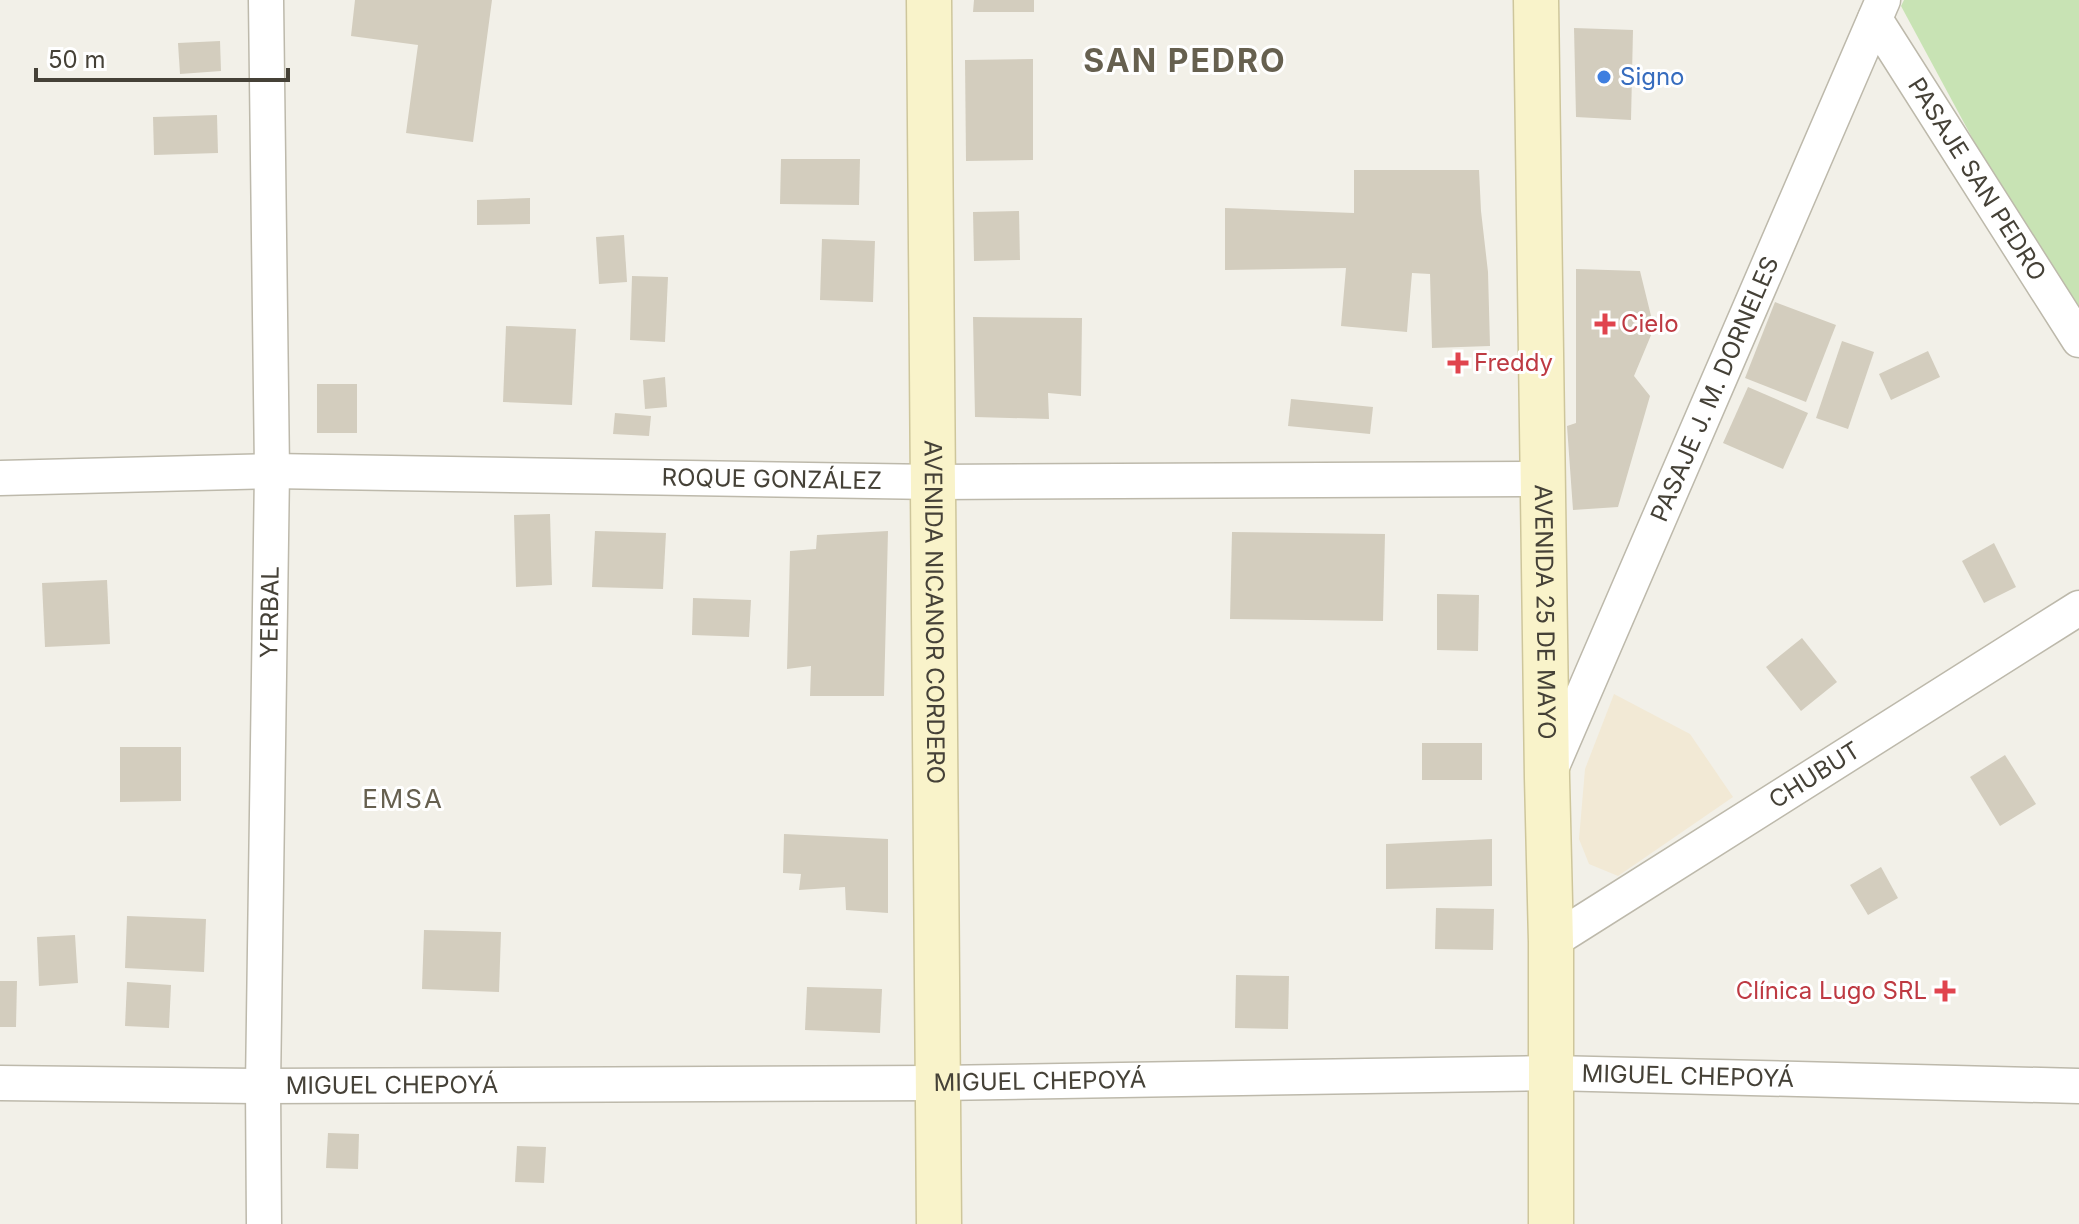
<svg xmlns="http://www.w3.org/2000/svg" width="2079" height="1224" font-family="Inter,sans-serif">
	<rect width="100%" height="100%" fill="#f2f0e8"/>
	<!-- commercial -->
	<path fill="#f2e9d5" d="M1614 694 1690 734 1733 797 1618 876 1589 864 1579 839 1585 769Z"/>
	<!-- green -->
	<path fill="#c8e3b4" d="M1904 0H2079V322L2071 321 1901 6Z"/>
	<!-- building -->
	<g fill="#d3cdbe">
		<path d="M355 0H492L473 142 406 133 418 45 351 36Z"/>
		<path d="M974 0H1034V12H973Z"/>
		<path d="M1574 28 1633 30 1631 120 1576 117Z"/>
		<path d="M220 41 221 71 180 74 178 43Z"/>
		<path d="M1033 59V160L966 161 965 60Z"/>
		<path d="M217 115 218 153 154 155 153 117Z"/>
		<path d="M781 159H860L859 205 780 204Z"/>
		<path d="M1354 170H1479L1481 211 1488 272 1490 346 1432 348 1430 274 1412 273 1407 332 1341 326 1346 268 1225 270V208L1354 213Z"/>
		<path d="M530 198V224L477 225V200Z"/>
		<path d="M1019 211 1020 260 974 261 973 212Z"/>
		<path d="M624 235 627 282 599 284 596 237Z"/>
		<path d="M822 239 875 241 873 302 820 300Z"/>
		<path d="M1576 269 1640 271 1654 328 1634 376 1650 396 1618 507 1573 510 1567 426 1576 423Z"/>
		<path d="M632 276 668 277 665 342 630 340Z"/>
		<path d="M1775 302 1836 325 1806 402 1745 378Z"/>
		<path d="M973 317 1082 318 1081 396 1048 393 1049 419 975 417Z"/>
		<path d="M506 326 576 329 572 405 503 402Z"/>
		<path d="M1842 341 1874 352 1848 429 1816 418Z"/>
		<path d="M1928 351 1940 377 1891 400 1879 374Z"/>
		<path d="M665 377 667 407 645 409 643 380Z"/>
		<rect x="317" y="384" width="40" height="49"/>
		<path d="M1748 387 1808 413 1783 469 1723 443Z"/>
		<path d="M1291 399 1373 407 1370 434 1288 426Z"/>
		<path d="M615 413 651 416 649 436 613 434Z"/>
		<path d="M550 514 552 585 516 587 514 515Z"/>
		<path d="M595 531 666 533 663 589 592 587Z"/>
		<path d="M888 531 884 696H810L811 666 787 669 790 551 816 549 817 535Z"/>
		<path d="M1232 532 1385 534 1383 621 1230 619Z"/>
		<path d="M1994 543 2016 587 1984 603 1962 561Z"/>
		<path d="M107 580 110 644 45 647 42 583Z"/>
		<path d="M1437 594 1479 595 1478 651 1437 650Z"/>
		<path d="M693 598 751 600 749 637 692 635Z"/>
		<path d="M1802 638 1837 682 1801 711 1766 667Z"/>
		<rect x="1422" y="743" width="60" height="37"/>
		<path d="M120 747H181V801L120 802Z"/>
		<path d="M2005 755 2036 804 2000 826 1970 777Z"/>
		<path d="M784 834 888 839V913L846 910 845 887 799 890 801 874 783 873Z"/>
		<path d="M1492 839V886L1386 889V844Z"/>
		<path d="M1881 867 1898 898 1868 915 1850 885Z"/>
		<path d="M1436 908 1494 909 1493 950 1435 949Z"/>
		<path d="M127 916 206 919 204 972 125 968Z"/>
		<path d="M424 930 501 932 499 992 422 989Z"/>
		<path d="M75 935 78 983 39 986 37 937Z"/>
		<path d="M1236 975 1289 976 1288 1029 1235 1028Z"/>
		<path d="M0 981H17L16 1027H0Z"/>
		<path d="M127 982 171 985 169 1028 125 1026Z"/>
		<path d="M807 987 882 989 880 1033 805 1030Z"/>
		<path d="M328 1133 359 1134 358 1169 326 1168Z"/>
		<path d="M517 1146 546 1147 544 1183 515 1182Z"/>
	</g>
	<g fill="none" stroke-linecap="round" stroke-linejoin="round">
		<defs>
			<g id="street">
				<path id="s1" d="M1875 19 2079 340"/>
				<path id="s2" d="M0 478 272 471 934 482 1543 479"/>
				<path id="s3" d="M1550 771 1883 0"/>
				<path id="s4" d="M1551 942 2079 608"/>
				<path id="s5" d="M0 1083 263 1086 938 1083 1552 1073 2079 1086"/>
				<path id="s6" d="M264 1224 263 1086 272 471 266 0"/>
			</g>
			<g id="secondary">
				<path id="s7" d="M929 0 939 1224"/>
				<path id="s8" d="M1536 0 1547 778 1551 942V1224"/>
			</g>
		</defs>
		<!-- street casing -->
		<use href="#street" stroke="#bdb9ab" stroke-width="37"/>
		<!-- secondary casing -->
		<use href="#secondary" stroke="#cec69b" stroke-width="47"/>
		<!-- street -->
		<use href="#street" stroke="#fff" stroke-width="34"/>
		<!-- secondary -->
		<use href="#secondary" stroke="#f9f3ca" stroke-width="44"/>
	</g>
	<!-- markers -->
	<circle fill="#3f7fe0" stroke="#fff" stroke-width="3" cx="1604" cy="77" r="8"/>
	<g fill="#e0444e" stroke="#fff" stroke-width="3">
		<path d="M1601 312h8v8h8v8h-8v8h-8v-8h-8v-8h8z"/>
		<path d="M1454 351h8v8h8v8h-8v8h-8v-8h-8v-8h8z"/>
		<path d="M1941 979h8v8h8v8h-8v8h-8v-8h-8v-8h8z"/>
	</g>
	<g text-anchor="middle" stroke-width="6" stroke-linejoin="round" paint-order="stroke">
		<!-- shop labels -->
		<g font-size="24" fill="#366cbe" stroke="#fff" text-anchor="start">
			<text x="1620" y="85">Signo</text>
		</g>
		<!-- street labels -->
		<g font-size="24" fill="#454137" stroke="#fff">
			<text dy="8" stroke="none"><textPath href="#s1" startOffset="190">PASAJE SAN PEDRO</textPath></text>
			<text dy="8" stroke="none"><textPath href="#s3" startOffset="416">PASAJE J. M. DORNELES</textPath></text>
			<text dy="8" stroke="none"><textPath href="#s2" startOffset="772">ROQUE GONZÁLEZ</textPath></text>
			<text dy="8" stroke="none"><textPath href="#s6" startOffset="612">YERBAL</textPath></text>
			<text dy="8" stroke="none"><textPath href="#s7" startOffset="612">AVENIDA NICANOR CORDERO</textPath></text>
			<text dy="8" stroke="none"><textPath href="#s8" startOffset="612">AVENIDA 25 DE MAYO</textPath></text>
			<text dy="8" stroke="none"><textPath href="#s4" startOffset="312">CHUBUT</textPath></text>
			<text dy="8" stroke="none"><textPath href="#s5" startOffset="1688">MIGUEL CHEPOYÁ</textPath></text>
			<text dy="8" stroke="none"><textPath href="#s5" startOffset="1040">MIGUEL CHEPOYÁ</textPath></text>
			<text dy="8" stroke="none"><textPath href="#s5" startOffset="392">MIGUEL CHEPOYÁ</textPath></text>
		</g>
		<!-- health labels -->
		<g font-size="24" fill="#be3a42" stroke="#fff" text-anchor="start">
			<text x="1621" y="332">Cielo</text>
			<text x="1474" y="371">Freddy</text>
			<text x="1927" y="999" text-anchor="end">Clínica Lugo SRL</text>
		</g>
		<!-- neighbourhood labels -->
		<g font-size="26" letter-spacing="2" fill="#66604f" stroke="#fff">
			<text x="403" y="808">EMSA</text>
		</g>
		<!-- district labels -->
		<g font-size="32" font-weight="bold" letter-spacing="2" fill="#66604f" stroke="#fff">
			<text x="1185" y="72">SAN PEDRO</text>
		</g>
	</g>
	<!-- scale -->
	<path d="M36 68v12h252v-12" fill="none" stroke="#454137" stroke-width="4"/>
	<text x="48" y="68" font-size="24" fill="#454137" stroke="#ffffff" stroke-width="6" paint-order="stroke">50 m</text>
</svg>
